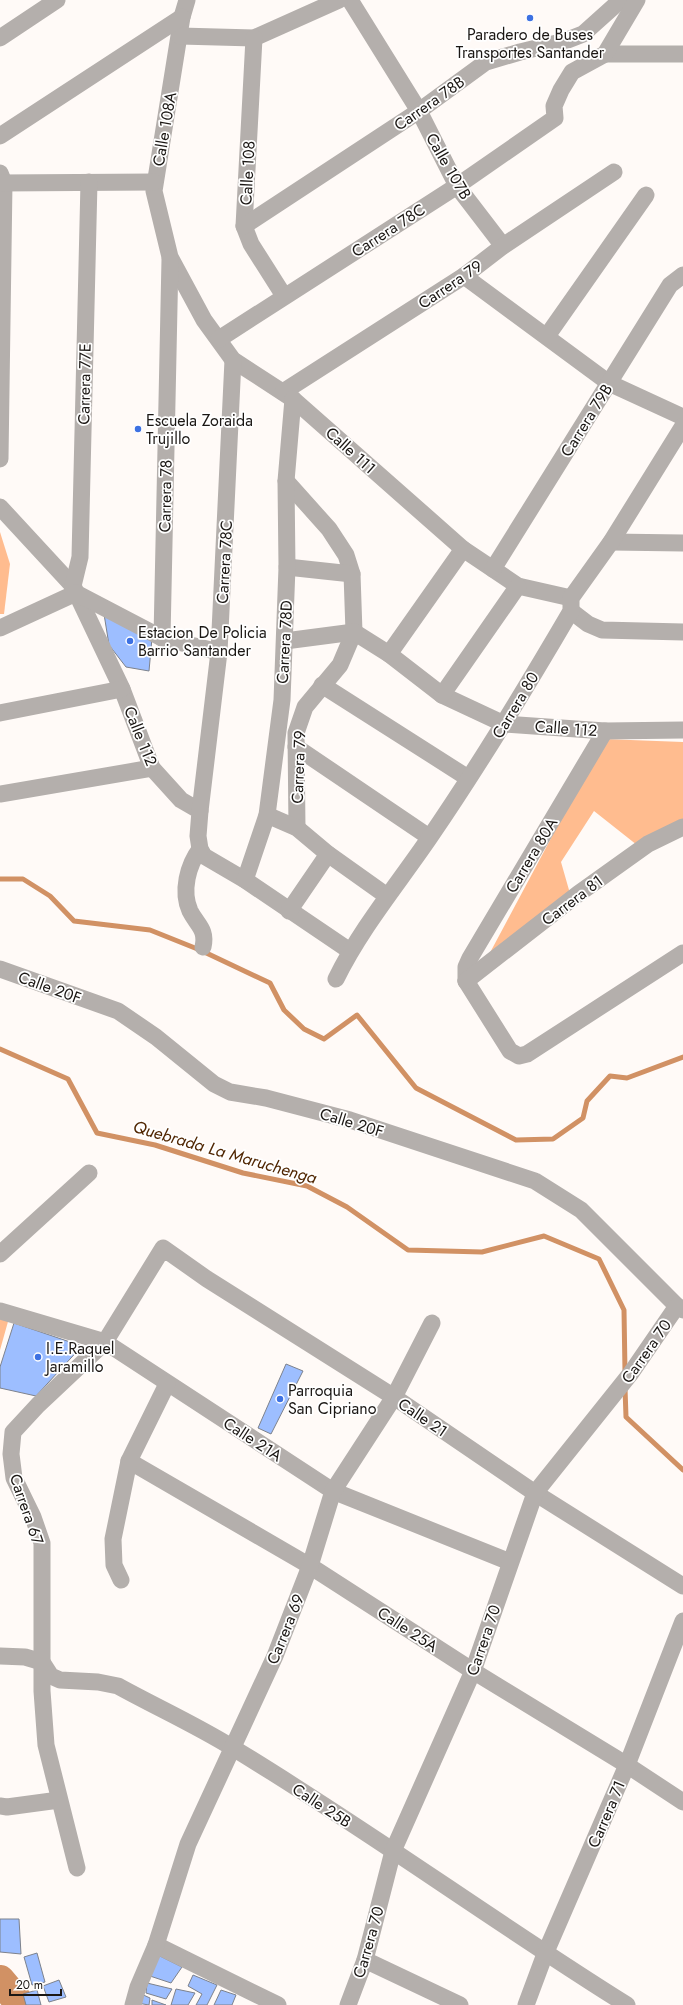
<svg xmlns="http://www.w3.org/2000/svg" width="683" height="2005" font-family="Jost,sans-serif">
	<rect width="100%" height="100%" fill="#fffaf7"/>
	<!-- green -->
	<g fill="#ffbc8f">
		<path d="M0 532 10 564 4 614H0Z"/>
		<path d="M604 739 683 742V820L637 845 594 811 561 862 571 897 485 962Z"/>
		<path d="M0 1315 9 1318 0 1350Z"/>
	</g>
	<g fill="none" stroke-linecap="round" stroke-linejoin="round">
		<!-- stream -->
		<g stroke="#d19164" stroke-width="5">
			<path d="M0 879H23L50 896 74 921 150 930 200 950 270 983 284 1010 304 1029 324 1039 357 1015 416 1088 516 1140 553 1139 583 1118 587 1101 610 1076 627 1078 683 1057"/>
			<path d="M0 1049 68 1079 97 1133 155 1145 243 1173 307 1186 347 1207 408 1250 482 1252 544 1236 599 1259 624 1310 625 1372"/>
			<path d="M625 1388 626 1417 683 1470"/>
		</g>
		<!-- river -->
		<path stroke="#d19164" stroke-width="30" d="M0 1980 21 2005"/>
	</g>
	<!-- building -->
	<g fill="#9dbeff" stroke="#7d828c">
		<path d="M104 614 152 638 149 671 126 667 109 645Z"/>
		<path d="M14 1323 82 1346 36 1396 0 1388V1367Z"/>
		<path d="M286 1364 303 1371 271 1434 258 1428Z"/>
		<path d="M0 1919H19L21 1954 0 1952Z"/>
		<path d="M37 1953 45 1982 32 1985 24 1957Z"/>
		<path d="M158 1955 182 1967 171 1983 147 1975Z"/>
		<path d="M193 1975 217 1985 207 2005H196L202 1994 188 1986Z"/>
		<path d="M59 1980 66 1997 49 2002 43 1986Z"/>
		<path d="M147 1983 172 1989 166 1999 146 1993Z"/>
		<path d="M176 1989 195 1993 188 2005H171Z"/>
		<path d="M37 1990 41 2005H26L23 1994Z"/>
		<path d="M221 1990 236 1995 232 2005H214Z"/>
		<path d="M139 1993 150 1998 149 2005 137 2003Z"/>
		<path d="M152 2000 166 2005H152Z"/>
	</g>
	<g fill="none" stroke-linecap="round" stroke-linejoin="round">
		<!-- minor -->
		<g stroke="#b4afac" stroke-width="17">
			<path d="M187 0 182 17 154 191 170 257 204 320 233 360 293 399 463 549 518 586 571 598"/>
			<path d="M350 0 419 111 457 186 503 246"/>
			<path d="M180 36 254 38 339 0"/>
			<path d="M0 38 57 0"/>
			<path d="M254 38 244 226 251 244 284 296"/>
			<path d="M605 54H683"/>
			<path d="M0 136 182 17"/>
			<path d="M0 173 4 183 0 459"/>
			<path d="M0 183 154 182"/>
			<path d="M244 226 419 111 486 62 520 52 565 41 583 34 621 0"/>
			<path d="M464 276 609 383 683 417"/>
			<path d="M547 336 646 195"/>
			<path d="M219 339 457 186 555 118 554 106 561 90 572 72 605 54 637 0"/>
			<path d="M283 392 464 276 503 246 614 172"/>
			<path d="M286 481 329 529 346 555 352 574 354 632 340 665 305 707 296 733 297 828"/>
			<path d="M0 507 73 586 122 689 152 768 181 800 200 811 198 836 200 849 204 856 245 880 350 951"/>
			<path d="M611 542 683 543"/>
			<path d="M287 567 352 574"/>
			<path d="M493 569 670 285 683 275"/>
			<path d="M73 586 80 557 89 182"/>
			<path d="M571 611 588 624 602 630 683 632"/>
			<path d="M0 628 76 593 162 638 219 652"/>
			<path d="M162 638 170 259"/>
			<path d="M285 641 354 632 389 654 442 695 504 724 605 731 683 730"/>
			<path d="M389 654 463 549"/>
			<path d="M322 685 468 778"/>
			<path d="M442 695 518 586"/>
			<path d="M0 713 122 689"/>
			<path d="M296 747 429 837"/>
			<path d="M0 794 152 768"/>
			<path d="M200 811 219 652 233 360"/>
			<path d="M267 815 297 828 328 854 387 896"/>
			<path d="M200 849C188 865 181 891 190 911 197 925 207 929 203 947"/>
			<path d="M245 880 267 815 282 700 287 567 286 481 293 399"/>
			<path d="M289 911 328 854"/>
			<path d="M0 969 118 1011 156 1037 214 1084 230 1092 266 1098 350 1120 535 1181 581 1210 677 1306 683 1310"/>
			<path d="M336 979C361 928 398 884 430 837 480 764 526 688 571 611V598L611 542 683 426"/>
			<path d="M466 981V967L470 958 605 731"/>
			<path d="M466 981 510 1051 519 1056 527 1054 683 953"/>
			<path d="M466 981 578 894 648 844 683 827"/>
			<path d="M0 1254 89 1173"/>
			<path d="M0 1311 105 1342 333 1491 510 1562"/>
			<path d="M129 1461 310 1566 473 1671 627 1765 683 1802"/>
			<path d="M121 1580 114 1565 113 1539 129 1461 167 1384"/>
			<path d="M0 1656 25 1657 42 1662 51 1676 60 1680 98 1682 118 1686C156 1707 196 1725 233 1748 367 1829 494 1922 627 2005"/>
			<path d="M0 1806 7 1807 59 1800"/>
			<path d="M77 1868 46 1745 42 1691V1543L33 1517 14 1478 11 1454 13 1432 38 1405 105 1342 163 1248 207 1279 394 1397 535 1493 683 1586"/>
			<path d="M156 1945 278 2005"/>
			<path d="M365 1960 460 2005"/>
			<path d="M133 2005 138 1987 156 1945 188 1844 275 1656 310 1566 333 1491 394 1397 432 1323"/>
			<path d="M348 2005 365 1960 393 1851 473 1671 535 1493 631 1373 677 1306"/>
			<path d="M526 2005 545 1954 627 1765 683 1621"/>
		</g>
	</g>
	<!-- markers -->
	<g fill="#3d71e2" stroke="#fff" stroke-width="1.5">
		<circle cx="530" cy="18" r="4"/>
		<circle cx="138" cy="429" r="4"/>
		<circle cx="130" cy="641" r="4"/>
		<circle cx="38" cy="1357" r="4"/>
		<circle cx="280" cy="1399" r="4"/>
	</g>
	<g text-anchor="middle" stroke-width="3.5" stroke-linejoin="round" paint-order="stroke">
		<!-- poi labels -->
		<g font-size="16" fill="#1b1714" stroke="#fff" text-anchor="start">
			<text x="530" y="40" text-anchor="middle">Paradero de Buses<tspan x="530" dy="18">Transportes Santander</tspan></text>
			<text x="146" y="426">Escuela Zoraida<tspan x="146" dy="18">Trujillo</tspan></text>
			<text x="138" y="638">Estacion De Policia<tspan x="138" dy="18">Barrio Santander</tspan></text>
			<text x="46" y="1354">I.E.Raquel<tspan x="46" dy="18">Jaramillo</tspan></text>
			<text x="288" y="1396">Parroquia<tspan x="288" dy="18">San Cipriano</tspan></text>
		</g>
		<!-- street labels -->
		<g font-size="16" fill="#1b1714" stroke="#fff">
			<text transform="translate(429 103) rotate(-35)" y="6">Carrera 78B</text>
			<text transform="translate(164 129) rotate(-80)" y="6">Calle 108A</text>
			<text transform="translate(449 166) rotate(60)" y="6">Calle 107B</text>
			<text transform="translate(247 173) rotate(-87)" y="6">Calle 108</text>
			<text transform="translate(388 230) rotate(-33)" y="6">Carrera 78C</text>
			<text transform="translate(450 284) rotate(-34)" y="6">Carrera 79</text>
			<text transform="translate(84 384) rotate(-89)" y="6">Carrera 77E</text>
			<text transform="translate(586 420) rotate(-58)" y="6">Carrera 79B</text>
			<text transform="translate(351 450) rotate(42)" y="6">Calle 111</text>
			<text transform="translate(165 496) rotate(-89)" y="6">Carrera 78</text>
			<text transform="translate(224 562) rotate(-87)" y="6">Carrera 78C</text>
			<text transform="translate(284 642) rotate(-87)" y="6">Carrera 78D</text>
			<text transform="translate(515 705) rotate(-59)" y="6">Carrera 80</text>
			<text transform="translate(566 728) rotate(4)" y="6">Calle 112</text>
			<text transform="translate(141 736) rotate(68)" y="6">Calle 112</text>
			<text transform="translate(298 767) rotate(-88)" y="6">Carrera 79</text>
			<text transform="translate(531 855) rotate(-59)" y="6">Carrera 80A</text>
			<text transform="translate(572 900) rotate(-37)" y="6">Carrera 81</text>
			<text transform="translate(50 987) rotate(20)" y="6">Calle 20F</text>
			<text transform="translate(352 1122) rotate(17)" y="6">Calle 20F</text>
			<text transform="translate(646 1351) rotate(-55)" y="6">Carrera 70</text>
			<text transform="translate(423 1417) rotate(34)" y="6">Calle 21</text>
			<text transform="translate(253 1439) rotate(33)" y="6">Calle 21A</text>
			<text transform="translate(27 1509) rotate(71)" y="6">Carrera 67</text>
			<text transform="translate(285 1629) rotate(-68)" y="6">Carrera 69</text>
			<text transform="translate(408 1629) rotate(33)" y="6">Calle 25A</text>
			<text transform="translate(483 1640) rotate(-71)" y="6">Carrera 70</text>
			<text transform="translate(322 1805) rotate(33)" y="6">Calle 25B</text>
			<text transform="translate(606 1814) rotate(-67)" y="6">Carrera 71</text>
			<text transform="translate(368 1942) rotate(-74)" y="6">Carrera 70</text>
		</g>
		<!-- water labels -->
		<g font-size="17" font-style="italic" fill="#502602" stroke="#fff">
			<text transform="translate(225 1152) rotate(16)" y="6">Quebrada La Maruchenga</text>
		</g>
	</g>
	<!-- scale -->
	<path d="M10 1989v6h51v-6" fill="none" stroke="#1b1714" stroke-width="2"/>
	<text x="16" y="1989" font-size="12" fill="#1b1714" stroke="#ffffff" stroke-width="3" paint-order="stroke">20 m</text>
</svg>
